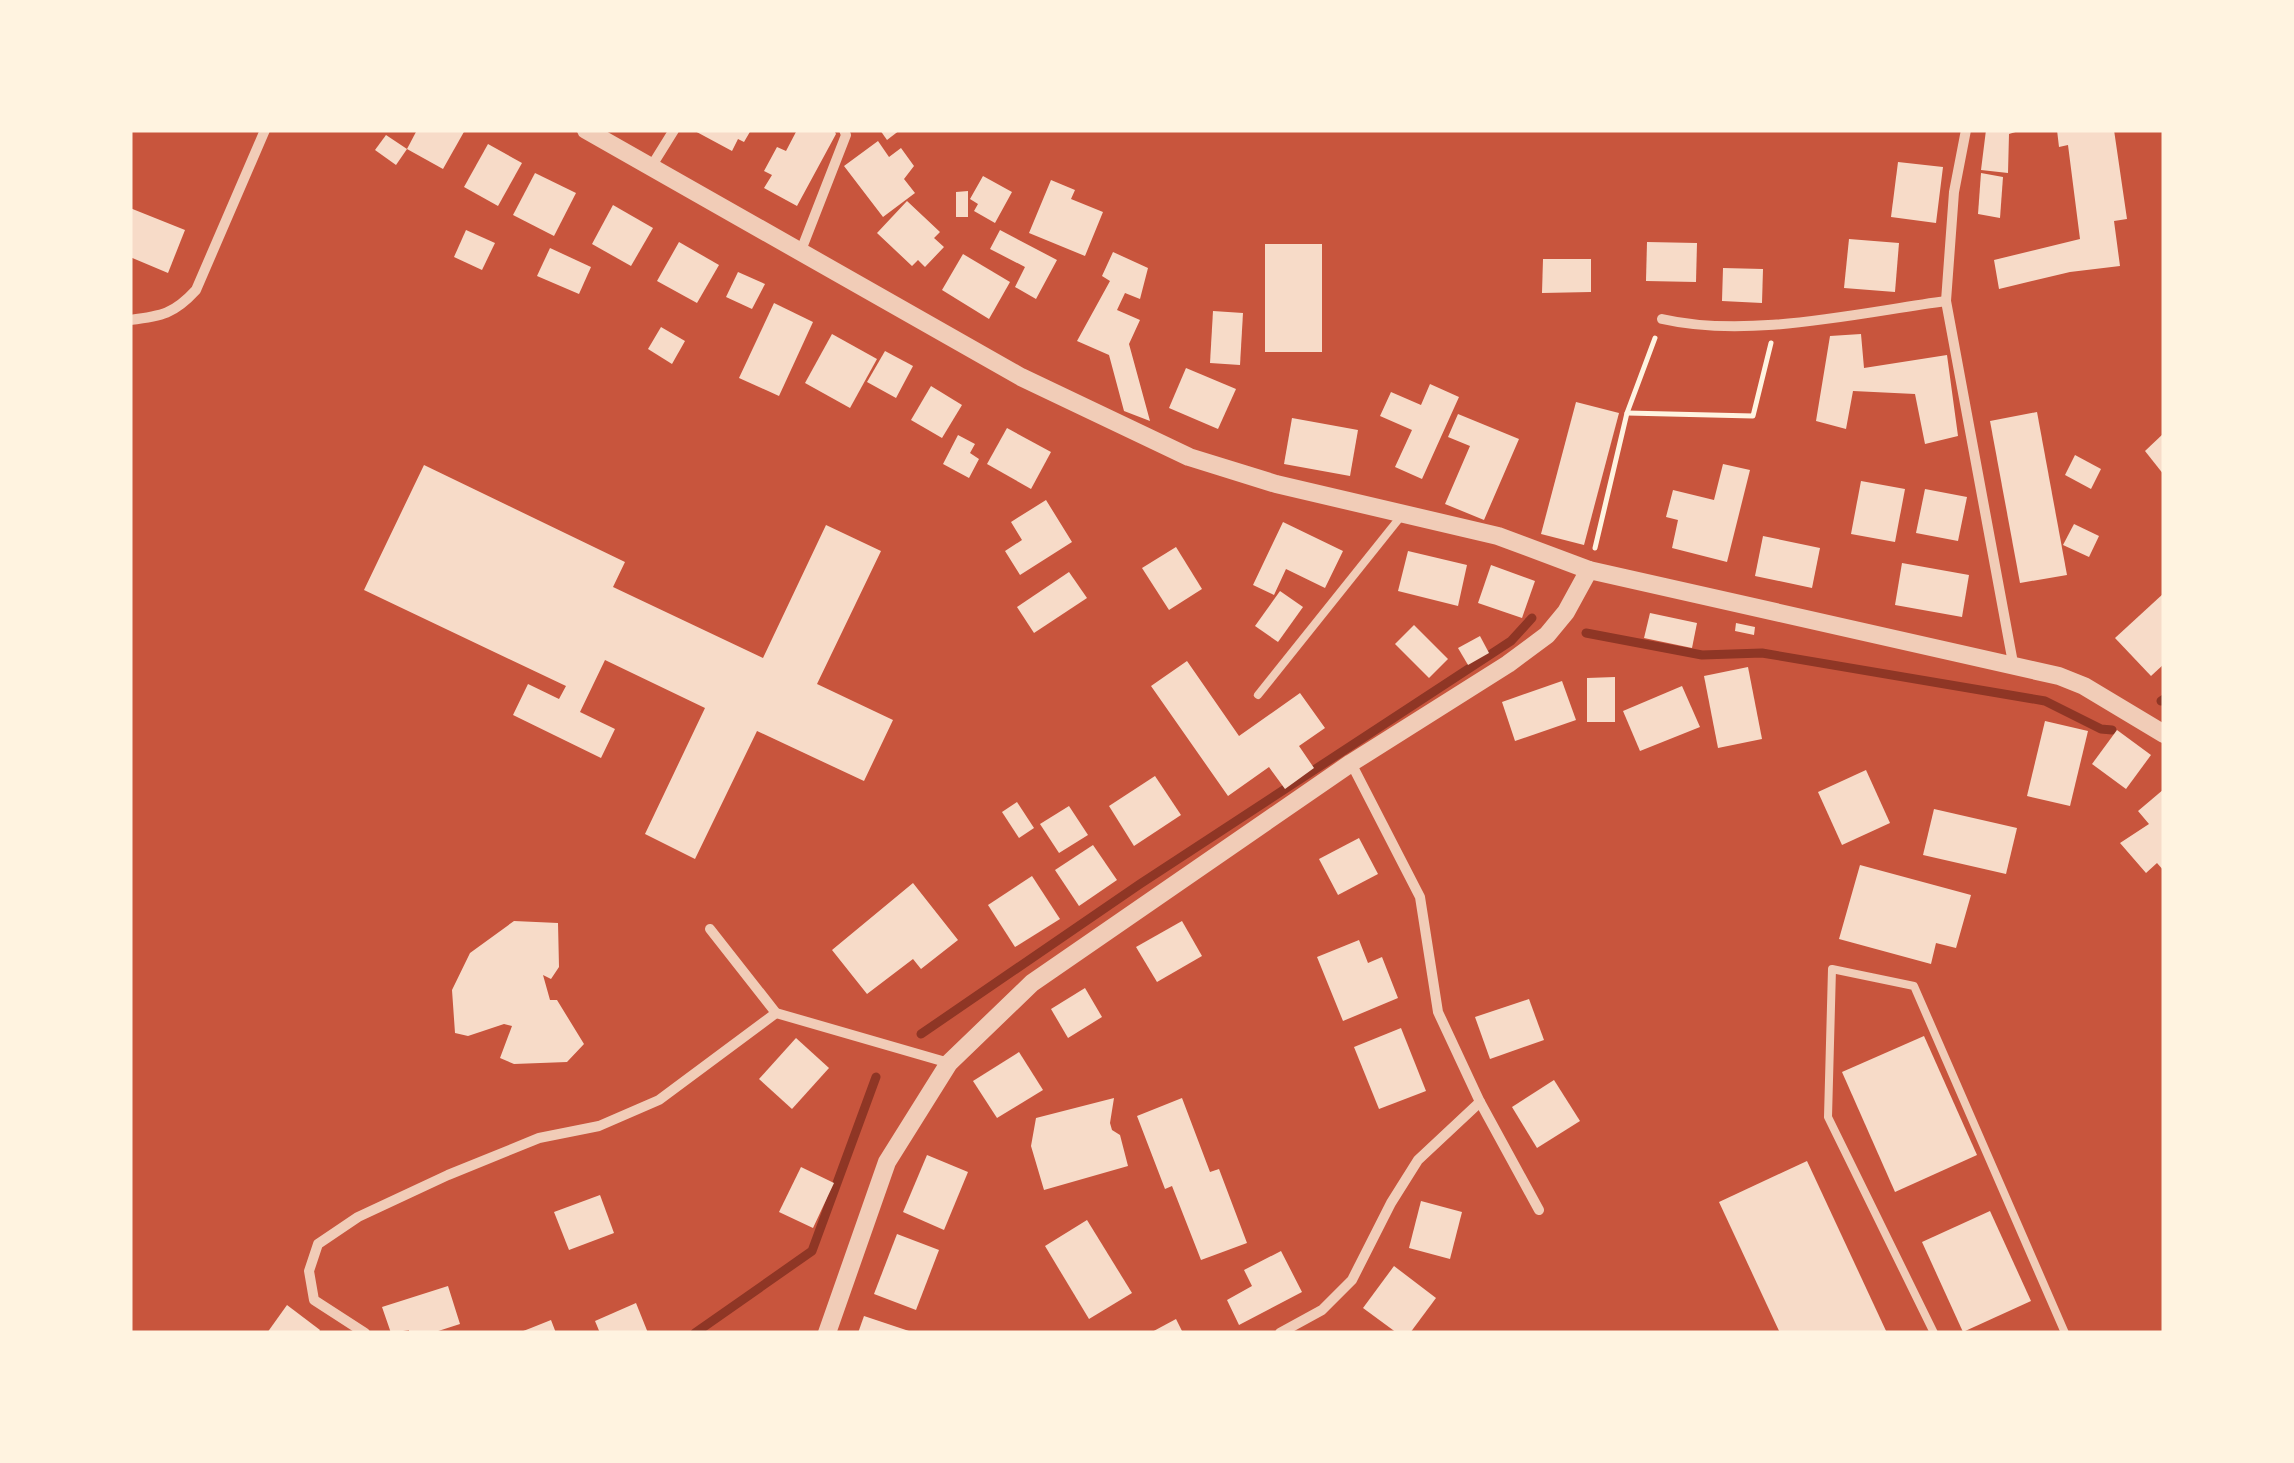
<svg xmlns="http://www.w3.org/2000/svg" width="2294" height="1463" font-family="'DM Sans',sans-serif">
	<rect width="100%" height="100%" fill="#c8553d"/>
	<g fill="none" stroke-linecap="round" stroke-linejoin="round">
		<!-- stream -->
		<g stroke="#8f3625" stroke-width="9">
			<path d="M1586 633 1702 655 1762 653 2045 701 2101 729 2112 730"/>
			<path d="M2161 701 2164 699"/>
			<path d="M921 1034 1140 884 1511 641 1532 618"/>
			<path d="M695 1333 812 1251 876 1077"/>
		</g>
	</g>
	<!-- building -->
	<g fill="#f7dbc8">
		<path d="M417 130H465L443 169 407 149Z"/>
		<path d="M693 130H751L744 142 738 139 732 151Z"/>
		<path d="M797 130H834L836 134 797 206 764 188 772 175 764 171 777 147 786 151Z"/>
		<path d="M880 130H900L887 140Z"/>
		<path d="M1986 130H2022L2009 134 2008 173 1981 170Z"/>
		<path d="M2057 130H2114L2127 219 2114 221 2120 266 2070 272 1999 289 1994 260 2080 239 2068 145 2059 147Z"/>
		<path d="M386 135 407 149 396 165 375 150Z"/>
		<path d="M878 141 889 157 901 148 914 166 904 179 915 193 883 217 844 166Z"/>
		<path d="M488 144 522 163 498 206 464 187Z"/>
		<path d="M1898 162 1943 167 1936 223 1891 217Z"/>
		<path d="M535 173 576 193 554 236 513 215Z"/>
		<path d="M1981 173 2003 177 2000 218 1978 214Z"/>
		<path d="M983 176 1012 192 995 223 974 211 978 204 970 199Z"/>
		<path d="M1051 180 1075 190 1071 199 1103 212 1085 256 1029 233Z"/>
		<path d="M968 191V217H956V192Z"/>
		<path d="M907 201 940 232 934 238 944 247 925 267 918 260 912 266 877 233Z"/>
		<path d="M613 205 653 228 631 266 592 244Z"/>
		<path d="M130 208 185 230 168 273 130 257Z"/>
		<path d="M466 230 495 243 482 270 454 257Z"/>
		<path d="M1000 230 1057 260 1036 299 1015 287 1025 267 990 249Z"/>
		<path d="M1849 239 1899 243 1895 292 1844 288Z"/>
		<path d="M679 242 719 265 697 303 657 281Z"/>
		<path d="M1647 242 1697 243 1696 282 1646 281Z"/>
		<rect x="1265" y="244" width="57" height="108"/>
		<path d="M550 248 591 267 579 294 537 276Z"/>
		<path d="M1113 252 1148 268 1140 299 1125 293 1117 310 1140 320 1129 344 1150 421 1124 411 1109 355 1077 341 1110 281 1102 276Z"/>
		<path d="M963 254 1010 282 989 319 942 290Z"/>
		<path d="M1543 259H1591V292L1542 293Z"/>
		<path d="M1723 268 1763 269 1762 303 1722 301Z"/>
		<path d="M738 272 765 284 752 309 726 297Z"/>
		<path d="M774 303 813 322 779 396 739 378Z"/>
		<path d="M1213 311 1243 313 1240 365 1210 363Z"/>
		<path d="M661 327 685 341 672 364 648 349Z"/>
		<path d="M832 334 877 359 850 408 805 383Z"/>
		<path d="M1861 334 1864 368 1947 355 1958 436 1925 444 1915 394 1853 391 1846 429 1816 421 1830 336Z"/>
		<path d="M885 351 913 366 896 398 867 382Z"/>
		<path d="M1186 368 1236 389 1218 429 1169 408Z"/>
		<path d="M1430 384 1459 397 1422 479 1395 467 1412 430 1380 416 1391 392 1421 405Z"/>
		<path d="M931 386 962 405 942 438 911 420Z"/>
		<path d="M1576 402 1619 413 1584 545 1541 534Z"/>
		<path d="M2037 412 2067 575 2020 583 1990 421Z"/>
		<path d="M1458 414 1519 439 1484 520 1445 504 1470 446 1448 437Z"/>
		<path d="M1292 418 1358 430 1350 476 1284 464Z"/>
		<path d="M1007 428 1051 452 1031 489 987 464Z"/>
		<path d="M2164 433V475L2145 451Z"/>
		<path d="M958 435 975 444 970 453 979 459 969 478 943 464Z"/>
		<path d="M2075 455 2101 469 2091 489 2065 475Z"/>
		<path d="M1723 464 1750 470 1727 562 1672 548 1678 520 1666 517 1673 490 1714 500Z"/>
		<path d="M424 465 625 562 613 587 763 658 826 525 881 551 817 684 893 720 864 781 757 731 695 859 645 834 705 708 605 660 580 712 615 729 601 758 513 715 528 684 559 699 566 686 364 590Z"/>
		<path d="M1861 481 1905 489 1895 542 1851 534Z"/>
		<path d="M1925 489 1967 497 1958 541 1916 533Z"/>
		<path d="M1046 500 1072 542 1020 575 1005 551 1022 540 1011 522Z"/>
		<path d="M1283 522 1343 551 1325 588 1286 569 1274 595 1253 585Z"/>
		<path d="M2074 524 2099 536 2089 557 2063 545Z"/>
		<path d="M1763 536 1820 548 1812 588 1755 576Z"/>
		<path d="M1176 547 1202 589 1169 610 1142 568Z"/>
		<path d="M1408 551 1467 565 1458 606 1398 591Z"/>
		<path d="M1902 563 1969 575 1962 617 1895 605Z"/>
		<path d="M1491 565 1535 581 1522 618 1478 603Z"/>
		<path d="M1069 572 1087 598 1034 633 1017 607Z"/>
		<path d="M1280 591 1303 607 1278 642 1255 626Z"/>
		<path d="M2164 593V664L2151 676 2115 638Z"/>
		<path d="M1650 613 1697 623 1692 648 1644 638Z"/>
		<path d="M1736 623 1755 627 1754 635 1735 631Z"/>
		<path d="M1414 625 1448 659 1429 678 1395 644Z"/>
		<path d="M1480 636 1489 653 1468 665 1458 648Z"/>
		<path d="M1187 661 1239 736 1300 693 1325 728 1299 746 1314 768 1285 789 1269 767 1228 796 1151 686Z"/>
		<path d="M1748 667 1762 739 1718 748 1704 676Z"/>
		<path d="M1615 677V722H1587V678Z"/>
		<path d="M1562 681 1576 720 1515 741 1502 702Z"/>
		<path d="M1682 686 1700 727 1640 751 1623 711Z"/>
		<path d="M2045 721 2088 731 2070 806 2027 796Z"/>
		<path d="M2117 730 2151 755 2126 789 2092 764Z"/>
		<path d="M1866 770 1890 823 1842 845 1818 792Z"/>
		<path d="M1155 776 1181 815 1134 846 1109 806Z"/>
		<path d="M2164 789V871L2157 863 2146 873 2120 843 2149 824 2138 811Z"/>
		<path d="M1017 802 1034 828 1019 838 1002 812Z"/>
		<path d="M1069 806 1088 835 1059 853 1040 824Z"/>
		<path d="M1934 809 2017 828 2006 874 1923 855Z"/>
		<path d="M1359 838 1378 874 1338 895 1319 859Z"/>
		<path d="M1093 845 1117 880 1079 906 1055 870Z"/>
		<path d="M1860 865 1971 895 1956 948 1936 943 1931 964 1839 939Z"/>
		<path d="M1032 876 1060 919 1015 947 988 905Z"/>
		<path d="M913 883 958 940 921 969 913 959 867 994 832 950Z"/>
		<path d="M514 921 558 923 559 967 551 979 543 975 550 1000H557L584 1044 567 1062 514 1064 500 1058 512 1026 504 1024 468 1036 455 1033 452 990 470 953Z"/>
		<path d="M1182 921 1202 956 1157 982 1136 947Z"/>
		<path d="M1359 940 1368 963 1382 957 1398 998 1343 1021 1317 957Z"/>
		<path d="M1085 988 1102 1017 1068 1038 1051 1009Z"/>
		<path d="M1529 999 1544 1040 1490 1059 1475 1017Z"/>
		<path d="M1401 1028 1426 1091 1379 1109 1354 1047Z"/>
		<path d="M1924 1036 1977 1155 1895 1192 1842 1072Z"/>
		<path d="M796 1038 829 1068 792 1109 759 1079Z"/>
		<path d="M1019 1052 1043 1090 997 1118 973 1081Z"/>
		<path d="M1554 1080 1580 1121 1537 1148 1512 1107Z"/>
		<path d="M1114 1098 1110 1123 1112 1130 1120 1135 1128 1166 1044 1190 1031 1146 1036 1118Z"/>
		<path d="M1182 1098 1210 1172 1219 1169 1247 1243 1201 1260 1172 1186 1165 1189 1137 1116Z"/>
		<path d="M927 1155 968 1172 944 1230 903 1212Z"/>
		<path d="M1807 1161 1887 1333H1780L1719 1202Z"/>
		<path d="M801 1167 834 1183 813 1228 779 1212Z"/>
		<path d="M600 1195 614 1233 569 1250 554 1212Z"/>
		<path d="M1421 1201 1462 1212 1450 1259 1409 1248Z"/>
		<path d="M1990 1211 2031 1301 1963 1332 1922 1242Z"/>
		<path d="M1087 1220 1132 1293 1089 1319 1045 1246Z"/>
		<path d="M897 1234 939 1250 916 1310 874 1294Z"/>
		<path d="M1281 1251 1302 1292 1239 1325 1227 1300 1252 1286 1244 1270Z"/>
		<path d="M1394 1266 1436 1298 1410 1333H1397L1363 1308Z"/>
		<path d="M448 1286 460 1324 432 1333H409V1330L391 1333 382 1307Z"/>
		<path d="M636 1303 648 1333H600L595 1321Z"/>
		<path d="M287 1305 320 1330 318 1333H267Z"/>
		<path d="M864 1316 912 1332V1333H858Z"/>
		<path d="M1176 1319 1183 1333H1150Z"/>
		<path d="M551 1320 556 1333H518L531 1328Z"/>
	</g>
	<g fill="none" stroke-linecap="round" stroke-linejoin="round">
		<!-- path -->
		<g stroke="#fff3e0" stroke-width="5">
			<path d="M1627 413 1753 416 1771 343"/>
			<path d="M1595 548 1627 413 1655 338"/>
		</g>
		<!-- service -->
		<g stroke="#f1ccb7" stroke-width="8">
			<path d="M1258 695 1402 515"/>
			<path d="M1934 1333 1828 1117 1832 969 1914 986 2065 1333"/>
		</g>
		<!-- minor -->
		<g stroke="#f1ccb7" stroke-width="10">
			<path d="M1966 130 1954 192 1946 301 2013 663"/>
			<path d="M651 167 674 130"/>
			<path d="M800 253 846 135 844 130"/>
			<path d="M1662 319C1749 339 1857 313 1946 301"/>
			<path d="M130 320C162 316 174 314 196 290L265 130"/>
			<path d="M1351 763 1420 897 1438 1012 1480 1102 1539 1210"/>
			<path d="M710 929 776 1013 949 1063"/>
			<path d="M365 1333 314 1300 309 1271 318 1244 358 1217 448 1175 539 1138 599 1126 659 1100 776 1013"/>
			<path d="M1280 1333 1322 1310 1352 1280 1391 1203 1418 1160 1480 1102"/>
		</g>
		<!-- tertiary -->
		<g stroke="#f1ccb7" stroke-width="18">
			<path d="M586 130 1021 377 1189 457 1276 484 1498 536 1589 570 2059 676 2084 686 2164 734"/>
			<path d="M827 1333 887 1162 949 1063 1032 983 1351 763 1508 664 1547 635 1566 612 1589 570"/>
		</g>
	</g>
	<!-- border -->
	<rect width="2294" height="1463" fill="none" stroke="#fff3e0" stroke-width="265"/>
</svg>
